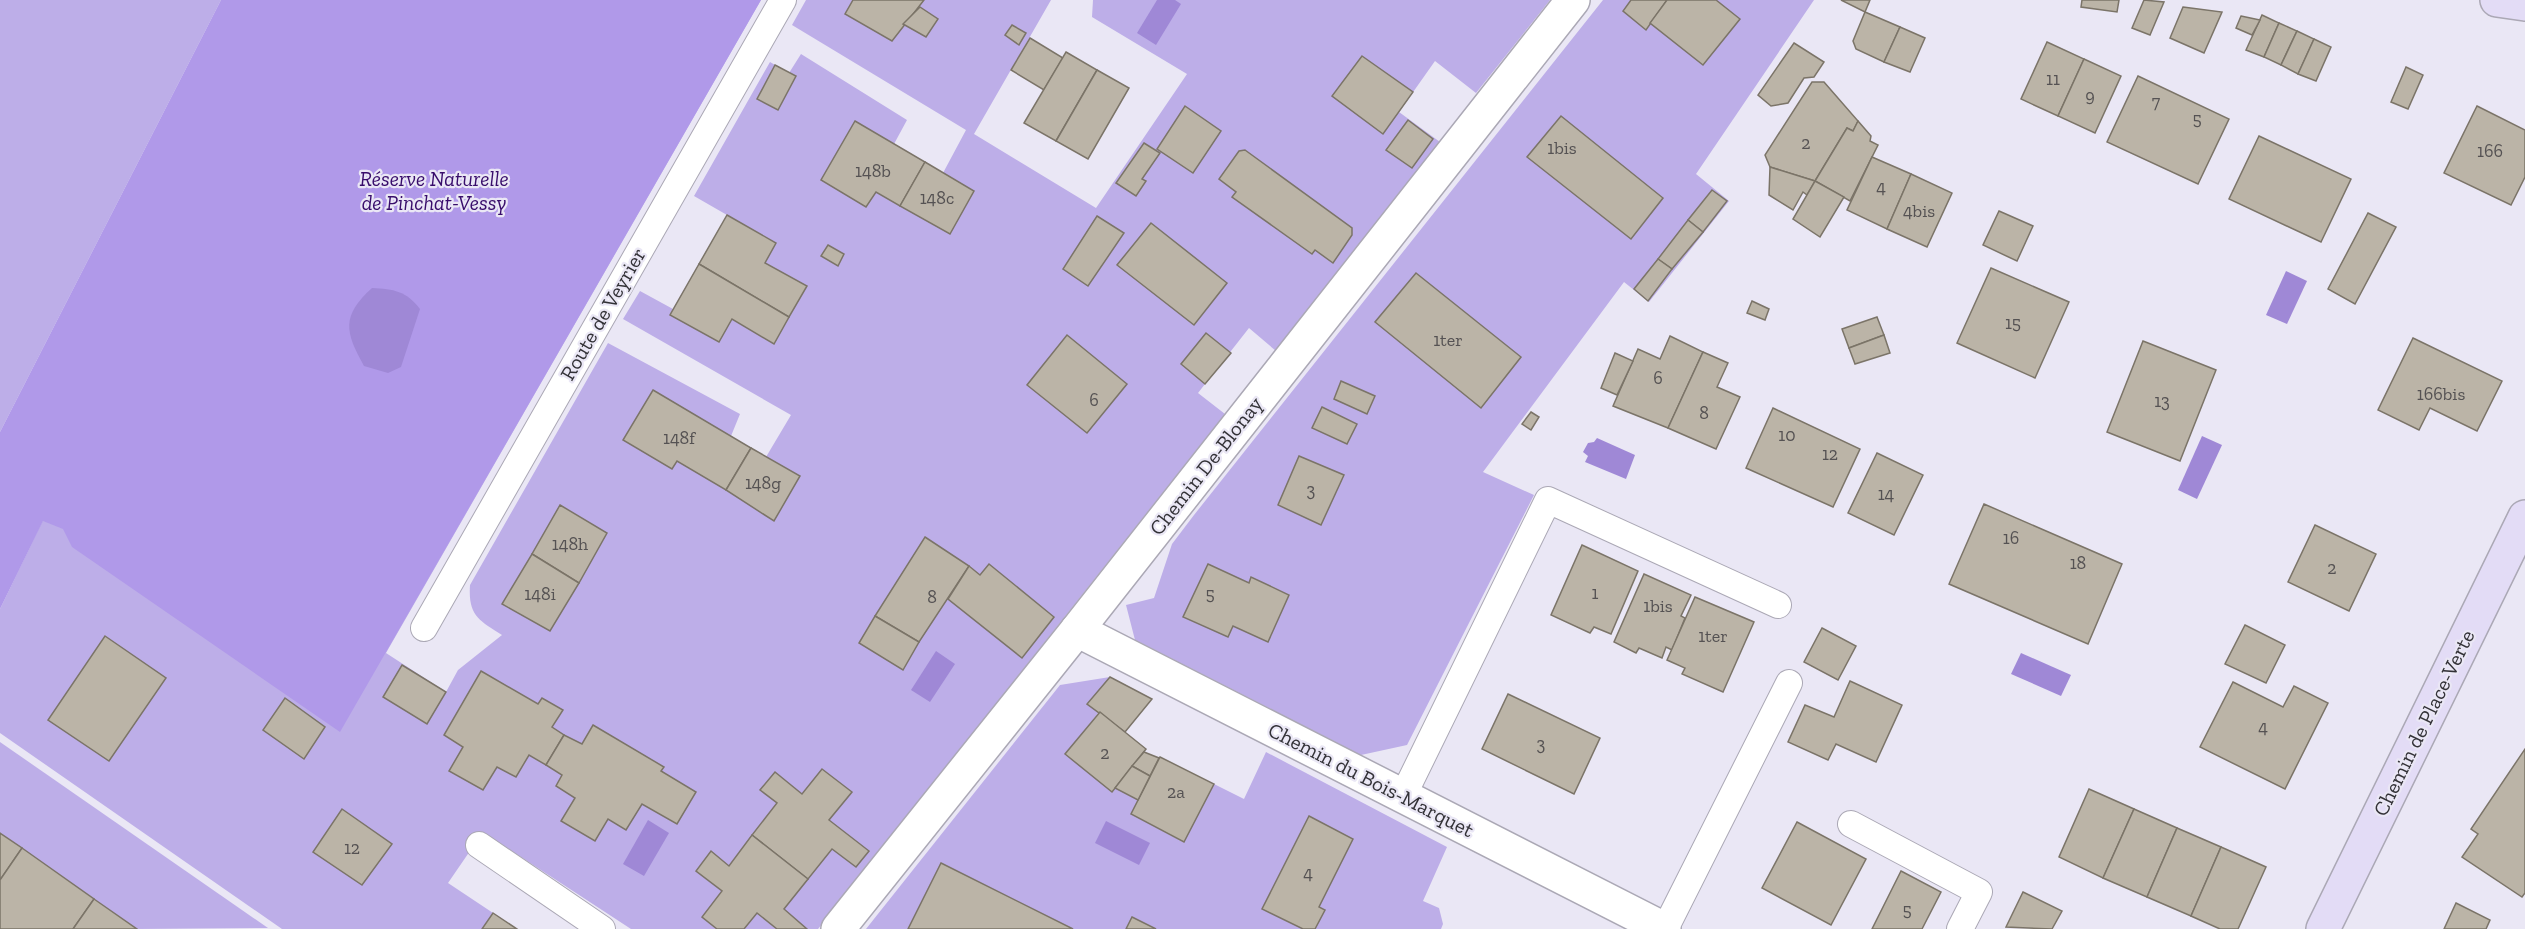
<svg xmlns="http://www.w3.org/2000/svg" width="2525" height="929" font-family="'Zilla Slab',serif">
	<rect width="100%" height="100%" fill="#eae7f5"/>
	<!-- green -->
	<g fill="#bdaee8">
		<path d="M0 0H221L0 432Z"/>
		<path d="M316 0H761L386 653 446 692 458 670 502 635C479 620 468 616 470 585L608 343 740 414 731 436 766 457 791 415 623 319 640 291 673 309 727 215 694 196 770 62 789 73 801 54 907 120 894 144 943 173 966 130 792 25 806 0H1051L974 134 1096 208 1187 74 1092 17 1093 0H1550L1476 93 1435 61 1399 112 1440 142 1395 203 1276 351 1249 328 1198 393 1225 414 818 929H631L483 832 448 883 517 929H282L0 733V609L43 520 63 528Z"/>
		<path d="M1603 0H1814L1696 174 1729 201 1649 302 1624 282 1483 472 1534 495 1407 745 1361 755 1135 640 1126 605 1154 598 1172 544 1194 515Z"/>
		<path d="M1110 677 1152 699 1125 732 1099 712 1066 754 1115 788 1138 800 1131 814 1183 842 1214 784 1244 799 1266 752 1447 847 1423 901 1439 908 1443 924 1441 929H866L1060 685Z"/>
		<path d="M0 742 268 928 137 929 0 833Z"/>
	</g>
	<!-- forest -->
	<path fill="#b099e9" d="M221 0H761L340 732 72 547 63 529 43 521 0 609V432Z"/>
	<!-- water -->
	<g fill="#9f88d6">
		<path d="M1157 0H1175L1181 4 1156 45 1137 33Z"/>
		<path d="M2286 271 2307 281 2287 324 2266 315Z"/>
		<path d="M372 288C394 289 406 291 420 309L401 367 388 373 364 366C345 332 341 316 372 288Z"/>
		<path d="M2202 436 2222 445 2197 499 2178 490Z"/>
		<path d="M1597 438 1635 455 1626 479 1585 462 1588 456 1583 452 1588 443 1594 442Z"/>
		<path d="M936 651 955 664 930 702 911 690Z"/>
		<path d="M2021 653 2071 675 2061 696 2011 674Z"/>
		<path d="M648 820 669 833 644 876 623 864Z"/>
		<path d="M1106 821 1150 843 1139 865 1095 843Z"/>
	</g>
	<!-- building -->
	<g fill="#bbb4a7" stroke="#7b7468" stroke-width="1.5">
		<path d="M853 0H924L892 41 845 14Z"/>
		<path d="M1631 0H1667L1646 30 1623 11Z"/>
		<path d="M1667 0H1716L1740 19 1703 65 1650 23Z"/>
		<path d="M1841 0H1870L1865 12Z"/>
		<path d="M2082 0H2119L2117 12 2081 7Z"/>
		<path d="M2144 0 2164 2 2150 35 2132 28Z"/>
		<path d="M920 7 938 19 926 37 903 24Z"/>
		<path d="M2183 7 2222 12 2204 53 2170 38Z"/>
		<path d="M1865 12 1900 27 1884 62 1856 49 1853 41Z"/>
		<path d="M2262 15 2279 23 2264 57 2246 50Z"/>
		<path d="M2241 16 2260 20 2252 35 2236 28Z"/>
		<path d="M2279 23 2297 31 2281 65 2264 57Z"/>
		<path d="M1012 25 1026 33 1019 45 1005 35Z"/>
		<path d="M1900 27 1925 38 1910 72 1884 62Z"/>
		<path d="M2297 31 2314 39 2298 74 2281 65Z"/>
		<path d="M1030 38 1063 58 1044 90 1011 70Z"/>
		<path d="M2314 39 2331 47 2316 81 2298 74Z"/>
		<path d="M2047 42 2084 59 2058 116 2021 99Z"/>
		<path d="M1794 43 1824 62 1814 77 1804 78 1788 103 1771 106 1758 95Z"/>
		<path d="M1066 52 1097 70 1056 141 1024 123Z"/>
		<path d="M1362 56 1413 92 1383 134 1332 96Z"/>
		<path d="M2084 59 2121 76 2095 133 2058 116Z"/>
		<path d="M775 65 796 76 778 110 757 99Z"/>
		<path d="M2406 67 2423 75 2408 109 2391 102Z"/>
		<path d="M1097 70 1129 88 1088 159 1056 141Z"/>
		<path d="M2138 76 2229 119 2198 184 2107 142Z"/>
		<path d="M1812 82H1824L1858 121 1853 131 1847 128 1815 181 1770 167 1765 155Z"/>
		<path d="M1185 106 1221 131 1193 173 1157 149Z"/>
		<path d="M2477 106 2525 130V177L2511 205 2444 173Z"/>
		<path d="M1561 116 1663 198 1631 239 1527 157Z"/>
		<path d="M1408 120 1433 139 1412 168 1386 150Z"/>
		<path d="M855 121 925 162 900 206 876 192 866 207 821 180Z"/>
		<path d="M1858 121 1871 136 1870 141 1878 145 1850 201 1815 181 1847 128 1853 131Z"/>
		<path d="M2259 136 2351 179 2321 242 2229 199Z"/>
		<path d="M1144 143 1160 153 1142 179 1146 181 1136 196 1116 183Z"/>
		<path d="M1245 150 1352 228V235L1333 263 1315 250 1312 254 1232 197 1236 192 1219 179 1239 151Z"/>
		<path d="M1872 157 1911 174 1887 229 1847 210Z"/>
		<path d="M925 162 974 191 950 234 900 206Z"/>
		<path d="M1770 167 1815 181 1807 195 1803 192 1793 210 1769 195Z"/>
		<path d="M1911 174 1952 193 1927 247 1887 229Z"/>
		<path d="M1815 181 1844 197 1820 237 1793 219Z"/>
		<path d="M1712 190 1727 201 1703 232 1688 220Z"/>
		<path d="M1999 211 2033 226 2017 261 1983 245Z"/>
		<path d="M2368 213 2396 227 2355 304 2328 289Z"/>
		<path d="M727 215 776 243 765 263 807 286 789 317 699 264Z"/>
		<path d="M1097 216 1124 233 1088 286 1063 269Z"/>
		<path d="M1688 220 1703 232 1672 269 1658 259Z"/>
		<path d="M1151 223 1227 283 1194 325 1117 265Z"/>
		<path d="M828 245 844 254 838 266 821 256Z"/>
		<path d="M1658 259 1672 269 1648 301 1634 289Z"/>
		<path d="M699 264 789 317 774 344 732 319 719 342 670 315Z"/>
		<path d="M1991 268 2069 302 2035 378 1957 343Z"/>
		<path d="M1416 273 1521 357 1481 408 1375 322Z"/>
		<path d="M1752 301 1769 309 1765 320 1747 313Z"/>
		<path d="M1877 317 1884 335 1849 348 1842 329Z"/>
		<path d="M1206 333 1231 353 1205 384 1181 364Z"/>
		<path d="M1067 335 1127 384 1087 433 1027 385Z"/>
		<path d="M1884 335 1890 353 1855 364 1849 348Z"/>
		<path d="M1670 336 1703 352 1668 428 1613 406 1638 349 1660 359Z"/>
		<path d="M2413 338 2502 381 2477 431 2430 408 2419 430 2378 410Z"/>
		<path d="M2143 341 2216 370 2180 461 2107 432Z"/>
		<path d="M1703 352 1728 363 1717 387 1740 397 1716 449 1668 428Z"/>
		<path d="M1615 353 1633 361 1617 395 1601 388Z"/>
		<path d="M1341 381 1375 396 1367 414 1334 399Z"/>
		<path d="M653 390 751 448 726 490 677 461 672 469 623 440Z"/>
		<path d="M1322 407 1357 424 1347 444 1312 428Z"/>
		<path d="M1773 408 1860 449 1833 507 1746 468Z"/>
		<path d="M1531 412 1539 417 1531 430 1522 424Z"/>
		<path d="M751 448 800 476 774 521 726 490Z"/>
		<path d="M1877 453 1923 475 1894 535 1848 513Z"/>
		<path d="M1299 456 1344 475 1321 525 1278 505Z"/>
		<path d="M1984 504 2122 564 2088 644 1949 584Z"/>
		<path d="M560 505 607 533 579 583 532 554Z"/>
		<path d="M2315 525 2376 554 2349 611 2288 582Z"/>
		<path d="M925 537 969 566 919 642 875 616Z"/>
		<path d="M1582 545 1638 571 1611 634 1594 627 1590 633 1551 615Z"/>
		<path d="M532 554 579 583 550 631 502 604Z"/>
		<path d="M989 564 1054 617 1022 658 948 599 969 566 980 575Z"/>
		<path d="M1208 564 1249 583 1251 577 1289 595 1268 642 1233 626 1228 637 1183 617Z"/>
		<path d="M1644 574 1691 595 1681 616 1685 618 1672 650 1666 647 1662 658 1639 648 1636 653 1614 642Z"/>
		<path d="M1695 597 1754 622 1723 692 1682 674 1685 668 1667 660Z"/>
		<path d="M875 616 919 642 903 670 859 643Z"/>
		<path d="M2245 625 2285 645 2266 683 2225 664Z"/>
		<path d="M1822 628 1856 646 1838 680 1804 662Z"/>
		<path d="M105 636 166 678 109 761 48 720Z"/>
		<path d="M402 665 446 692 427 724 383 697Z"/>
		<path d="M481 671 538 704 542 698 563 710 552 727 564 735 546 765 529 755 516 777 497 767 483 790 449 771 463 747 444 735Z"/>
		<path d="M1110 677 1152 699 1125 732 1087 704Z"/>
		<path d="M1850 681 1902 705 1876 762 1836 744 1828 760 1788 742 1805 705 1834 717Z"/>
		<path d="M2233 682 2283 707 2294 686 2328 703 2285 789 2200 747Z"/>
		<path d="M1508 694 1600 738 1574 794 1482 749Z"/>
		<path d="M285 698 325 727 304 759 263 730Z"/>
		<path d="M1100 712 1146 749 1112 792 1065 754Z"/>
		<path d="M593 725 664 767 661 771 696 792 677 824 642 804 626 830 608 819 595 841 561 821 575 798 556 786 562 775 546 765 564 735 582 744Z"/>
		<path d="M2525 749V893L2522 897 2462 857 2478 834 2471 829Z"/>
		<path d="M1144 752 1159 758 1150 776 1132 766Z"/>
		<path d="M1160 757 1214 784 1184 842 1131 814Z"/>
		<path d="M1132 766 1150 776 1138 800 1115 788Z"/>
		<path d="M822 769 852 792 829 820 869 851 856 867 832 849 808 879 752 835 777 803 760 790 775 772 802 794Z"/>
		<path d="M2089 789 2134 809 2103 878 2059 857Z"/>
		<path d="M342 809 392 844 362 885 313 852Z"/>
		<path d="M2134 809 2177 828 2147 897 2103 878Z"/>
		<path d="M1309 816 1353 839 1319 907 1325 910 1315 929H1303L1262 909Z"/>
		<path d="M1797 822 1866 859 1831 925 1762 888Z"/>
		<path d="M2177 828 2221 847 2191 916 2147 897Z"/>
		<path d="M0 833 22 848 0 880Z"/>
		<path d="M752 835 808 879 784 909 807 929H777L757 913 744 929H717L702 917 722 891 696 871 711 851 729 866Z"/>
		<path d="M2221 847 2266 867 2238 929H2220L2191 916Z"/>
		<path d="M22 848 94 899 73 929H0V880Z"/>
		<path d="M941 863 1073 929H908Z"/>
		<path d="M1901 871 1941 892 1922 929H1872Z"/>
		<path d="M2023 892 2062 911 2052 929 2006 927Z"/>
		<path d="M94 899 137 929H73Z"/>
		<path d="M2456 903 2490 920 2486 929H2444Z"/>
		<path d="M493 913 517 929H482Z"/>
		<path d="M1132 917 1156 929H1126Z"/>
	</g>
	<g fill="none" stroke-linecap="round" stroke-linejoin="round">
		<defs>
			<g id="lane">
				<path d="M424 628 783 0"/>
				<path d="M1403 796 1548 500 1778 605"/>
				<path d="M1851 824 1979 892 1960 929"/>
				<path d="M479 845 602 929"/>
				<path d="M1665 929 1789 683"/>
			</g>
			<g id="street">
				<path d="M1077 630 1664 929"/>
				<path d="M838 929 1077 630 1573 0"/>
			</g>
			<g id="secondary">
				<path d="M2497 0 2525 4"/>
				<path d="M2323 929 2525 517"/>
			</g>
		</defs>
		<!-- lane casing -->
		<use href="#lane" stroke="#aba8b5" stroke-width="28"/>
		<!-- street casing -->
		<use href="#street" stroke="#aba8b5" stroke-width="36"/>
		<!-- secondary casing -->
		<use href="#secondary" stroke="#aba8b5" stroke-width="36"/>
		<!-- lane -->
		<use href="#lane" stroke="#fff" stroke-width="26"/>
		<!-- street -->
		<use href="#street" stroke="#fff" stroke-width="33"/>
		<!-- secondary -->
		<use href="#secondary" stroke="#e3dcf6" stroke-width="33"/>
	</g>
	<g text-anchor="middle" stroke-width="4.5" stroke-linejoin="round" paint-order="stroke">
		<!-- number labels -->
		<g font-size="18" fill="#555253">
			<text x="2053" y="85">11</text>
			<text x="2090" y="102">9</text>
			<text x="2156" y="108">7</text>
			<text x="2197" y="125">5</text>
			<text x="1806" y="149">2</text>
			<text x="1562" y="154">1bis</text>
			<text x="2490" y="157">166</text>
			<text x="873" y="177">148b</text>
			<text x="1881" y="193">4</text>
			<text x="937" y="204">148c</text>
			<text x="1919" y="217">4bis</text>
			<text x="2013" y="329">15</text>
			<text x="1448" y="346">1ter</text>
			<text x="1658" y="384">6</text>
			<text x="2441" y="400">166bis</text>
			<text x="1094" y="406">6</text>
			<text x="2162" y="407">13</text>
			<text x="1704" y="419">8</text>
			<text x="1787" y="441">10</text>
			<text x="679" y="444">148f</text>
			<text x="1830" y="460">12</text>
			<text x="763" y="489">148g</text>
			<text x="1311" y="496">3</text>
			<text x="1886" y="500">14</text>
			<text x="2011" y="544">16</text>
			<text x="570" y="550">148h</text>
			<text x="2078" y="569">18</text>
			<text x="2332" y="574">2</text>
			<text x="1595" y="599">1</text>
			<text x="540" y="600">148i</text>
			<text x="1210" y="600">5</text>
			<text x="932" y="603">8</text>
			<text x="1658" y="612">1bis</text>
			<text x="1713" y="642">1ter</text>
			<text x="2263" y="733">4</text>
			<text x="1541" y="750">3</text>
			<text x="1105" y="759">2</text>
			<text x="1176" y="798">2a</text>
			<text x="352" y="854">12</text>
			<text x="1308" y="879">4</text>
			<text x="1907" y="916">5</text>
		</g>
		<!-- park labels -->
		<g font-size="21" font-style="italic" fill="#380d6b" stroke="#eae7f5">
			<text x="434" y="186">Réserve Naturelle<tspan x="434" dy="24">de Pinchat-Vessy</tspan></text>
		</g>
		<!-- street labels -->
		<g font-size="21" fill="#333237" stroke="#eae7f5">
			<text transform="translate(603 314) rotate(-60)" y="7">Route de Veyrier</text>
			<text transform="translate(1206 466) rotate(-52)" y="7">Chemin De-Blonay</text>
			<text transform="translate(2424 723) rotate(-64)" y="7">Chemin de Place-Verte</text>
			<text transform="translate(1371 780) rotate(27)" y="7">Chemin du Bois-Marquet</text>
		</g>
	</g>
</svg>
